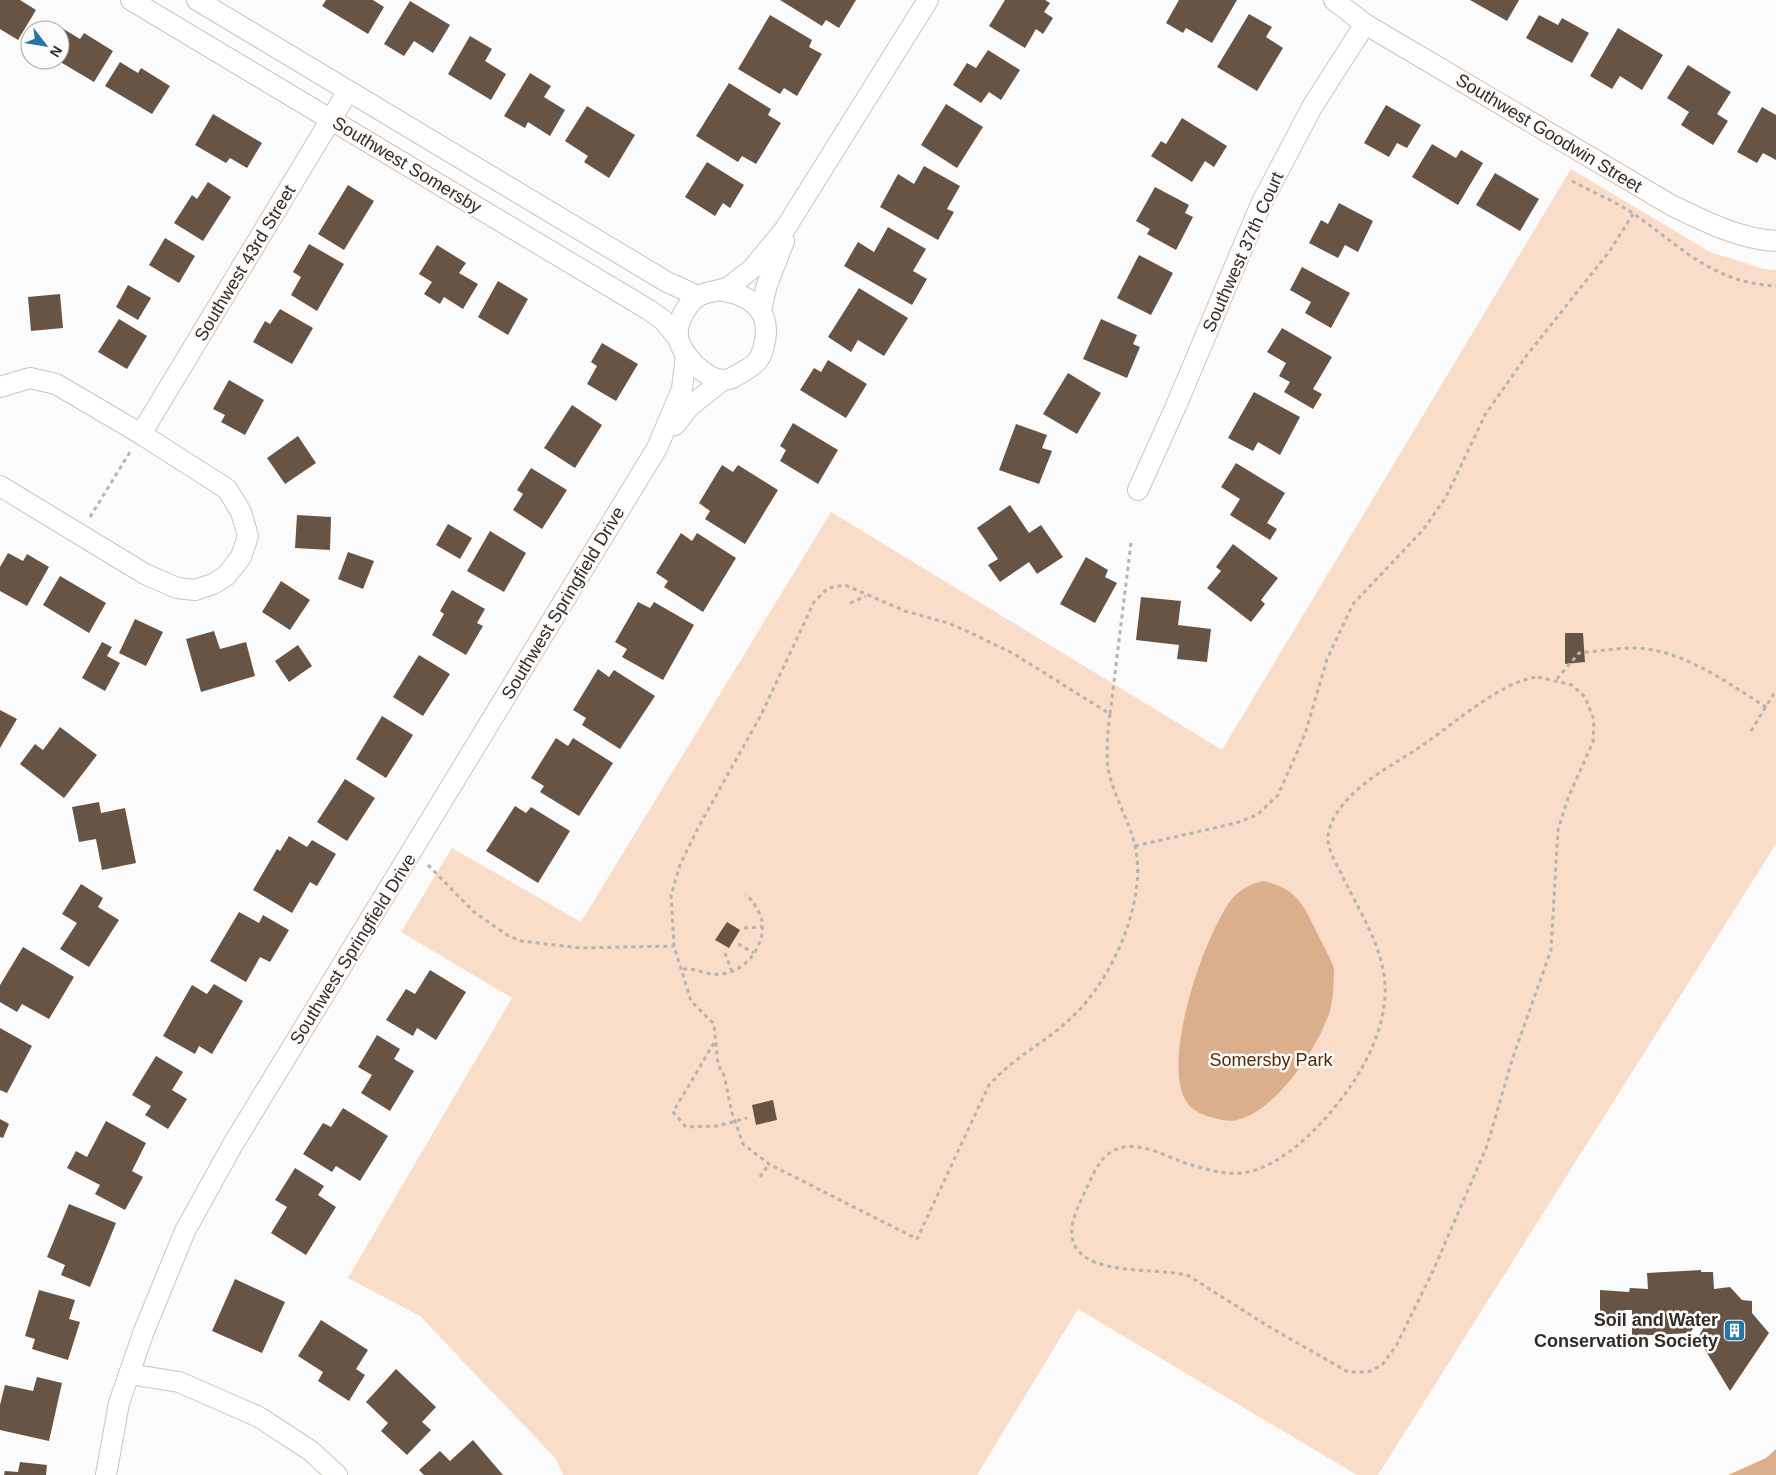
<svg xmlns="http://www.w3.org/2000/svg" width="1776" height="1475" font-family="Arial,sans-serif">
	<rect width="100%" height="100%" fill="#fbfbfb"/>
	<!-- green -->
	<path fill="#f9ddc8" d="M1571 169 1710 252 1764 269 1776 270V844L1378 1475H1357L1078 1309 977 1475H563L556 1459 420 1316 348 1278 512 998 401 932 452 848 581 922 831 512 1222 750Z"/>
	<!-- water -->
	<g fill="#dbaf8c">
		<path d="M1263 881C1293 887 1303 902 1315 929 1319 937 1334 964 1334 970 1334 983 1333 999 1330 1011 1318 1048 1276 1111 1237 1120 1230 1122 1221 1120 1214 1118 1203 1115 1192 1111 1186 1101 1161 1059 1204 937 1231 900 1239 890 1250 884 1263 881Z"/>
		<path d="M1776 1449V1475H1728L1766 1458Z"/>
	</g>
	<!-- building -->
	<g fill="#675445">
		<path d="M0 0H20L36 10 18 40 0 29Z"/>
		<path d="M326 0H373L384 7 368 34 322 6Z"/>
		<path d="M780 0H856L839 28 826 20 822 26Z"/>
		<path d="M1005 0H1045L1050 3 1044 12 1053 18 1043 34 1036 29 1025 48 989 26Z"/>
		<path d="M1179 0H1237L1212 43 1186 28 1183 33 1166 23Z"/>
		<path d="M1470 0H1519L1507 21Z"/>
		<path d="M410 1 450 25 433 53 414 41 404 56 384 44Z"/>
		<path d="M1249 14 1272 27 1266 37 1283 48 1257 91 1217 67Z"/>
		<path d="M770 15 812 40 809 47 822 54 797 96 784 88 780 94 738 69Z"/>
		<path d="M1539 15 1558 25 1562 18 1589 33 1572 63 1526 38Z"/>
		<path d="M62 28 80 39 84 33 113 51 94 82 57 60H60V32Z"/>
		<path d="M1618 28 1663 55 1642 90 1620 76 1612 89 1590 76Z"/>
		<path d="M470 36 492 49 485 61 506 74 491 100 448 74Z"/>
		<path d="M988 50 1020 70 1001 100 989 92 981 103 953 85 967 63 976 68Z"/>
		<path d="M120 62 138 73 141 68 170 86 152 114 105 86Z"/>
		<path d="M1688 65 1731 92 1717 114 1728 121 1713 145 1681 125 1689 112 1667 98Z"/>
		<path d="M530 73 551 86 544 97 565 110 550 136 528 122 525 128 504 116Z"/>
		<path d="M729 83 771 109 768 115 781 123 756 164 742 156 738 162 696 136Z"/>
		<path d="M946 104 983 127 957 168 921 145Z"/>
		<path d="M1386 105 1421 125 1407 148 1397 143 1389 157 1364 143Z"/>
		<path d="M587 106 635 135 609 178 584 162 588 156 565 141Z"/>
		<path d="M1762 107 1776 115V160L1763 153 1757 163 1737 152Z"/>
		<path d="M213 114 262 143 247 168 230 158 226 163 195 145Z"/>
		<path d="M1182 118 1227 146 1214 167 1205 161 1192 182 1151 156 1161 141 1166 144Z"/>
		<path d="M1432 144 1456 158 1461 150 1483 163 1458 205 1412 177Z"/>
		<path d="M707 162 744 185 730 208 723 203 715 216 685 197Z"/>
		<path d="M924 166 960 186 947 209 954 212 938 240 880 207 898 174 914 184Z"/>
		<path d="M1495 173 1539 199 1520 231 1476 205Z"/>
		<path d="M208 182 231 197 203 241 174 223 192 195 197 199Z"/>
		<path d="M348 185 374 201 344 250 318 234Z"/>
		<path d="M1155 187 1189 205 1185 213 1193 217 1176 250 1147 234 1150 229 1136 221Z"/>
		<path d="M1339 203 1373 221 1358 252 1345 245 1338 258 1309 243 1321 220 1328 224Z"/>
		<path d="M888 227 926 249 913 271 927 279 912 305 844 266 858 242 874 252Z"/>
		<path d="M165 238 195 256 179 283 149 265Z"/>
		<path d="M309 244 344 264 317 311 291 295 301 277 293 272Z"/>
		<path d="M437 245 466 263 459 273 478 284 463 309 444 297 440 304 424 294 432 282 419 274Z"/>
		<path d="M1139 255 1173 273 1151 315 1117 298Z"/>
		<path d="M1302 267 1350 293 1331 328 1305 313 1311 302 1290 290Z"/>
		<path d="M498 281 528 299 508 335 478 317Z"/>
		<path d="M128 285 151 298 138 320 116 307Z"/>
		<path d="M859 288 908 318 884 356 858 340 851 352 828 337Z"/>
		<path d="M60 294 63 328 31 331 28 297Z"/>
		<path d="M280 309 313 328 292 364 253 342 265 321 270 324Z"/>
		<path d="M119 319 147 336 127 369 98 352Z"/>
		<path d="M1101 319 1137 335 1133 344 1140 347 1127 378 1083 359Z"/>
		<path d="M1282 328 1332 357 1313 389 1322 394 1313 409 1284 392 1290 382 1279 376 1286 363 1267 352Z"/>
		<path d="M602 343 638 364 616 401 587 384 597 366 591 362Z"/>
		<path d="M828 360 867 384 846 418 800 390 814 368 821 372Z"/>
		<path d="M1068 373 1101 393 1077 434 1043 414Z"/>
		<path d="M229 380 264 400 245 435 221 422 225 415 213 409Z"/>
		<path d="M1254 392 1300 417 1280 455 1258 442 1253 451 1228 438Z"/>
		<path d="M572 405 602 425 575 468 544 448Z"/>
		<path d="M793 423 838 450 818 484 780 461 786 450 780 446Z"/>
		<path d="M1016 424 1047 435 1042 448 1052 451 1039 484 999 470Z"/>
		<path d="M298 436 316 463 285 484 267 458Z"/>
		<path d="M1236 463 1285 493 1267 523 1277 529 1270 540 1230 515 1240 499 1221 487Z"/>
		<path d="M722 465 733 472 738 465 778 490 745 544 705 519 710 511 699 503Z"/>
		<path d="M531 468 567 490 542 529 513 510 523 494 517 490Z"/>
		<path d="M1010 505 1029 533 1041 525 1063 557 1037 574 1029 562 1000 582 988 565 998 559 977 528Z"/>
		<path d="M297 515 331 517 330 550 295 548Z"/>
		<path d="M448 524 472 538 460 559 436 545Z"/>
		<path d="M490 531 526 553 504 592 467 571Z"/>
		<path d="M681 533 692 541 697 533 736 558 703 612 664 587 668 581 656 573Z"/>
		<path d="M1233 544 1278 578 1261 600 1265 604 1251 622 1207 588 1221 571 1216 567Z"/>
		<path d="M348 552 374 561 363 589 338 579Z"/>
		<path d="M8 553 23 561 27 554 49 567 27 606 0 591V567Z"/>
		<path d="M1086 557 1108 570 1105 577 1117 583 1095 623 1060 604Z"/>
		<path d="M60 576 106 603 89 633 43 605Z"/>
		<path d="M281 581 310 600 290 630 262 612Z"/>
		<path d="M452 590 485 609 477 623 483 626 466 655 432 635 444 614 440 611Z"/>
		<path d="M1141 597 1181 601 1178 625 1211 629 1207 662 1177 659 1179 645 1136 640Z"/>
		<path d="M638 602 650 608 654 602 694 625 663 680 622 657 627 649 615 642Z"/>
		<path d="M135 619 163 632 146 666 119 653Z"/>
		<path d="M214 631 220 649 246 642 255 676 201 692 186 639Z"/>
		<path d="M1565 633H1583L1585 662 1565 664Z"/>
		<path d="M102 642 112 647 107 656 120 663 105 691 82 678Z"/>
		<path d="M298 645 312 666 289 682 275 661Z"/>
		<path d="M419 655 450 674 423 716 393 697Z"/>
		<path d="M598 669 609 677 614 670 655 696 620 749 582 725 586 718 573 710Z"/>
		<path d="M0 710 17 719 0 748Z"/>
		<path d="M382 716 413 735 386 778 356 759Z"/>
		<path d="M60 727 97 755 64 798 20 764 35 744 43 750Z"/>
		<path d="M556 738 568 746 573 738 613 763 579 816 540 792 544 786 531 778Z"/>
		<path d="M345 779 375 798 347 841 317 822Z"/>
		<path d="M99 802 101 813 125 808 136 863 102 870 96 839 79 842 72 807Z"/>
		<path d="M515 806 526 813 531 807 570 831 538 883 486 851Z"/>
		<path d="M289 836 307 847 312 840 336 854 317 886 310 882 292 913 253 890 277 849 280 851Z"/>
		<path d="M81 884 103 898 98 907 119 920 89 967 60 949 77 923 62 914Z"/>
		<path d="M239 912 259 923 263 915 289 930 270 962 260 957 246 982 210 961Z"/>
		<path d="M727 922 740 930 729 948 715 940Z"/>
		<path d="M23 947 74 977 49 1019 22 1004 17 1012 0 1002V985Z"/>
		<path d="M430 970 466 992 436 1040 417 1028 413 1036 386 1020 406 989 415 994Z"/>
		<path d="M214 984 243 1001 212 1054 199 1046 195 1054 163 1036 192 985 207 994Z"/>
		<path d="M0 1028 32 1046 7 1093 0 1090Z"/>
		<path d="M377 1035 400 1049 394 1059 414 1071 390 1111 361 1093 372 1075 358 1067Z"/>
		<path d="M156 1056 183 1072 172 1090 187 1099 168 1129 145 1115 151 1106 132 1095Z"/>
		<path d="M773 1100 777 1120 756 1125 752 1105Z"/>
		<path d="M343 1108 388 1136 360 1181 336 1166 332 1172 303 1154 323 1123 331 1127Z"/>
		<path d="M0 1119 9 1124 3 1138 0 1137Z"/>
		<path d="M106 1121 146 1143 132 1171 143 1177 125 1210 95 1194 100 1185 67 1168 76 1151 87 1157Z"/>
		<path d="M295 1168 324 1186 318 1195 336 1207 306 1255 271 1233 287 1207 275 1200Z"/>
		<path d="M69 1204 116 1223 90 1287 61 1275 65 1265 47 1257Z"/>
		<path d="M1701 1270V1272H1713L1714 1289 1730 1287 1742 1300 1752 1301V1313L1769 1333 1730 1391 1698 1338 1707 1321 1701 1318 1690 1333 1632 1336V1310H1625L1626 1326 1600 1327V1290L1629 1292 1630 1288 1648 1289 1647 1273Z"/>
		<path d="M235 1279 285 1302 262 1353 212 1331Z"/>
		<path d="M39 1290 75 1300 69 1319 80 1322 68 1360 32 1349 35 1339 25 1336Z"/>
		<path d="M321 1320 368 1350 356 1369 365 1375 349 1401 318 1381 323 1372 298 1356Z"/>
		<path d="M396 1369 436 1407 422 1422 431 1430 407 1455 381 1431 388 1423 366 1402Z"/>
		<path d="M37 1377 62 1383 49 1441 0 1430V1405L5 1385 33 1391Z"/>
		<path d="M473 1440 503 1475H424L419 1470 440 1451 450 1461Z"/>
		<path d="M20 1462 47 1465 46 1475H4L5 1471 18 1472Z"/>
	</g>
	<g fill="none" stroke-linecap="round" stroke-linejoin="round">
		<defs>
			<g id="street">
				<path d="M131 0 649 310 663 320 678 338"/>
				<path d="M197 0 667 282 698 296"/>
				<path d="M1334 0 1365 24 1671 205C1704 221 1739 239 1776 241"/>
				<path d="M719 290 729 287 753 268 785 229 928 0"/>
				<path d="M719 290C753 295 774 312 763 349 760 361 754 365 744 371 738 375 731 380 723 380 705 379 681 354 678 337 676 323 686 305 697 297 703 293 712 292 719 290Z"/>
				<path d="M761 310 767 285 784 241"/>
				<path d="M0 387 30 378 56 384 141 434 227 489 241 512 248 536 241 557 226 576 213 584 195 590 177 588 145 574 0 486"/>
				<path d="M675 425 689 407 723 380"/>
				<path d="M141 434 348 91"/>
				<path d="M1138 490 1176 406 1261 204 1312 107 1365 24"/>
				<path d="M129 1374 179 1382 259 1417 311 1451 337 1475"/>
				<path d="M106 1475 119 1403 144 1331 185 1231 232 1146 657 448 682 389 686 355"/>
			</g>
		</defs>
		<!-- street casing -->
		<use href="#street" stroke="#d7c1b0" stroke-width="22"/>
		<!-- path -->
		<g stroke="#b6b3b1" stroke-width="3" stroke-dasharray="4 4" stroke-linecap="butt">
			<path d="M1572 181C1592 192 1615 201 1634 214 1683 248 1711 282 1776 286"/>
			<path d="M90 517 130 452"/>
			<path d="M850 603 866 596"/>
			<path d="M1538 677 1572 685 1585 697 1594 720 1593 742 1568 798 1558 830 1551 950 1512 1060 1487 1146 1433 1271 1396 1346 1382 1365 1368 1372H1348L1268 1326 1189 1276C1156 1265 1060 1282 1073 1221 1076 1210 1082 1198 1087 1187 1096 1169 1102 1151 1124 1147 1145 1144 1166 1156 1185 1163 1202 1168 1223 1175 1241 1173 1283 1169 1327 1120 1350 1087 1370 1058 1387 1020 1385 985 1383 945 1357 908 1341 873 1336 863 1328 850 1328 839 1328 829 1333 818 1339 810 1360 779 1400 762 1430 740 1458 720 1504 680 1538 677Z"/>
			<path d="M1557 679 1579 653C1598 651 1617 648 1637 648 1685 651 1726 682 1766 707"/>
			<path d="M1110 714C1108 731 1106 749 1108 767 1112 794 1129 819 1135 846 1148 901 1111 982 1071 1018 1044 1044 1015 1056 989 1085L917 1239 769 1164 743 1144 732 1113 724 1075 718 1065 714 1024 691 1001 674 946 671 895 680 865 699 826 761 715 814 602 828 588 845 585 905 611 948 623 971 633 1014 654 1110 714 1131 543"/>
			<path d="M1751 731 1776 690"/>
			<path d="M1135 846 1236 823 1257 815 1278 795 1305 734 1327 659 1353 604 1423 530 1446 497 1485 415 1527 355 1609 252 1633 214"/>
			<path d="M428 865 474 912 507 935 521 941 580 948 674 946"/>
			<path d="M744 928 762 927"/>
			<path d="M738 944 754 953"/>
			<path d="M725 953 732 972"/>
			<path d="M683 969C697 968 708 976 721 974 745 972 766 946 762 921 760 911 753 902 746 894"/>
			<path d="M714 1043 673 1112 686 1127 717 1126 747 1118"/>
			<path d="M760 1177 769 1164"/>
		</g>
		<!-- street -->
		<use href="#street" stroke="#fff" stroke-width="20"/>
	</g>
	<!-- icons -->
	<defs>
		<symbol id="building-square" viewBox="-11 -11 22 22"><rect x="-9" y="-9" width="18" height="18" rx="4" fill="#2476a7" stroke="#fbfbfb"/><path d="M-4-6H4V6H1V3H-1V6H-4ZM-2.5-4.3h1.7v1.8h-1.7ZM.8-4.3h1.7v1.8H.8ZM-2.5-1h1.7V.8h-1.7ZM.8-1h1.7V.8H.8Z" fill="#fff"/></symbol>
	</defs>
	<g fill-rule="evenodd">
		<use href="#building-square" x="1722" y="1318" width="25" height="25"/>
	</g>
	<g text-anchor="middle" stroke-width="5" stroke-linejoin="round" paint-order="stroke">
		<!-- street labels -->
		<g font-size="18" fill="#342b25" stroke="#fbfbfb">
			<text transform="translate(1549 133) rotate(31)" y="6">Southwest Goodwin Street</text>
			<text transform="translate(407 165) rotate(31)" y="6">Southwest Somersby</text>
			<text transform="translate(1243 252) rotate(-66)" y="6">Southwest 37th Court</text>
			<text transform="translate(245 263) rotate(-59)" y="6">Southwest 43rd Street</text>
			<text transform="translate(563 603) rotate(-59)" y="6">Southwest Springfield Drive</text>
			<text transform="translate(353 949) rotate(-58)" y="6">Southwest Springfield Drive</text>
		</g>
		<!-- park labels -->
		<g font-size="18" fill="#542c00" stroke="#fbfbfb">
			<text x="1271" y="1066">Somersby Park</text>
		</g>
		<!-- poi labels -->
		<g font-size="18" font-weight="bold" fill="#342b25" stroke="#fbfbfb" text-anchor="end">
			<text x="1718" y="1326">Soil and Water<tspan x="1718" dy="21">Conservation Society</tspan></text>
		</g>
	</g>
	<!-- north arrow -->
	<g transform="translate(45 45) rotate(121)"><circle r="24" fill="#fbfbfb" stroke="#aba8a5"/>
	<path d="M0-4L9 19L0 12L-9 19Z" fill="#2476a7"/>
	<text y="-8" font-size="14" font-weight="bold" text-anchor="middle" fill="#342b25">N</text>
	</g>
</svg>
